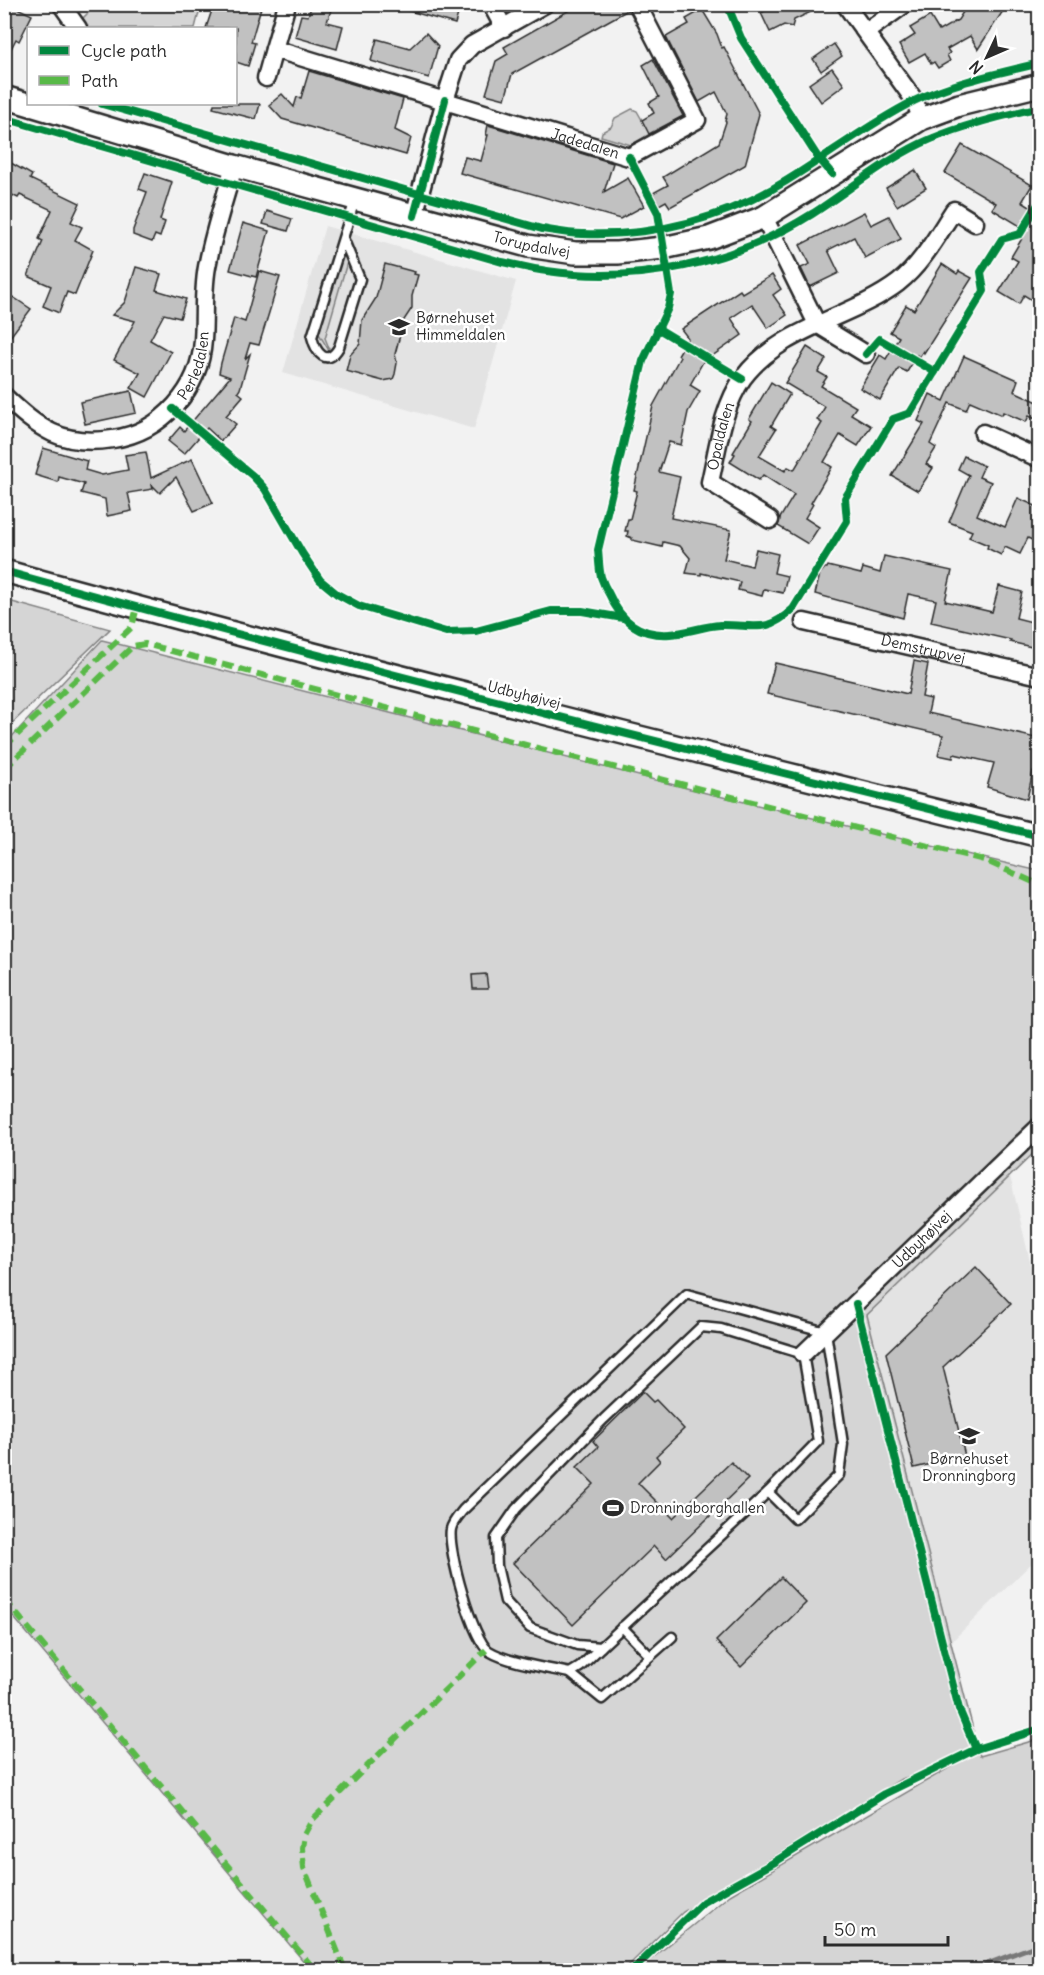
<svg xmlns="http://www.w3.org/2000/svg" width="1044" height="1975" font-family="Delius,sans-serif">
	<rect width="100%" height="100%" fill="#f2f2f2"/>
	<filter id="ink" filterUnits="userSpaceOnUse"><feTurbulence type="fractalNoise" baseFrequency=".0167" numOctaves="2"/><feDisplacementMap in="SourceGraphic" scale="12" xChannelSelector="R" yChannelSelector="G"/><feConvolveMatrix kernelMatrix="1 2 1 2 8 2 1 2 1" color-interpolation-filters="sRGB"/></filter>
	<g filter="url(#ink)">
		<!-- built -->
		<g fill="#e3e3e3">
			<path d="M325 226 516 281 474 429 283 373Z"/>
			<path d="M1010 1176 1039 1300V1556L951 1642 867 1315Z"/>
		</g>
		<!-- green -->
		<g fill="#d5d5d5" stroke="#808080" stroke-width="1.5">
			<path d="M96 5V4L201 5 195 28H88L83 18Z"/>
			<path d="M632 109 637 111 650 134 631 145 601 136 602 132 611 127 615 118Z"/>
			<path d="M343 256 348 259 325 338 329 348 328 349 319 334 339 262Z"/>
			<path d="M5 600 110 629 5 730 4 600Z"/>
			<path d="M102 640 710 794 1039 871V1148L867 1315 980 1756 1039 1739V1963L1022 1970H638L730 1895 959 1762 901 1779 683 1912 624 1970H311L5 1607V744Z"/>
		</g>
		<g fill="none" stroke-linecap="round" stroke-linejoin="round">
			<!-- stream -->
			<path stroke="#787878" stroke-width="5" d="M979 1970 987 1964 1040 1944"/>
		</g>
		<!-- building -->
		<g fill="#c1c1c1" stroke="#2b2b2b" stroke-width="1.5">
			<path d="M214 4H262L251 42 255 43 248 66 236 62V28H206Z"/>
			<path d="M312 4H333L327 22 343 26 337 49 295 37 301 15 308 16Z"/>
			<path d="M400 4H461L455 24 399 8Z"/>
			<path d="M580 4H627L628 10 512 74 505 99 486 94 496 61 508 54 504 47Z"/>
			<path d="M777 4H827L794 20 792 27 784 25 770 32 761 13Z"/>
			<path d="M968 4H994L1003 11 978 49 970 36 947 49 950 53 947 55 950 61 938 68 934 62 931 64 925 53 909 62 899 45 915 35 910 28 930 16 939 31 958 20Z"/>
			<path d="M11 5 32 15 19 41 16 39 4 62V19Z"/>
			<path d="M700 11H703L717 34 722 48 724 47 759 114 745 165 670 207 666 201 659 205 653 193 668 185 663 177 719 143 726 122 725 121 727 114 716 92 699 102 666 37 689 24 686 19Z"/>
			<path d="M426 33 438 46 429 78 371 61 377 39 410 48Z"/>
			<path d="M834 44 842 56 821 71 813 59Z"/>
			<path d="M653 59 683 116 649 134 642 120 654 113 649 103 659 97 643 65Z"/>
			<path d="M832 68 844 85 821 102 809 84Z"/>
			<path d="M309 71 403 99 395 130 411 138 406 155 282 119 269 105 282 94 294 107 297 97 301 98Z"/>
			<path d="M214 104H260L256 119 213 108Z"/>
			<path d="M488 125 613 163 604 192 628 178 644 206 620 219 460 173 465 157 481 161 488 135H486Z"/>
			<path d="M962 145 1032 185 1022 202 1038 212 1040 210V305L1024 295 1019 304 999 292 1018 261 1011 257 1027 230 992 209 996 203 945 173Z"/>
			<path d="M4 159 32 175 30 179 80 203 71 222 82 227 75 240 93 250 75 295 67 292 59 313 43 306 51 286 28 276 43 241 39 239 52 210 20 195 18 198 4 191Z"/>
			<path d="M915 170 926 188 897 206 886 188Z"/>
			<path d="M145 173 172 182 160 220 165 222 160 237 155 235 152 242 133 235V230L147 192 139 189Z"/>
			<path d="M267 211 292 219 288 231 263 224Z"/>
			<path d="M864 212 871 225 889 216 901 239 865 258 854 237 828 250 839 273 810 287 801 268 810 264 800 245Z"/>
			<path d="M243 223 269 231 256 277 230 270Z"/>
			<path d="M385 264 415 272 414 274 418 275 412 296V308L404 320 395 354 397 363 395 374 393 379 383 381 346 371 350 355 360 344 362 320 376 298Z"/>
			<path d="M942 264 957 274 959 271 972 278 924 353 923 351 919 357 917 355 907 372 899 368 880 400 860 388 880 355 886 359 899 337 890 332 906 305 914 310Z"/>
			<path d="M136 267 161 274 156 290 186 299 180 318 164 314 150 340 171 352 147 397 131 388 140 373 114 360 135 321 112 315 125 302Z"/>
			<path d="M259 271 280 277 259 345 250 343 245 359 250 354 240 389 238 392 243 396 226 416 236 424 221 441 207 428 184 454 168 441 180 427 184 431 230 377 219 373 221 363 234 318 245 322Z"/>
			<path d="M772 275 781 289 773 295 787 315 768 328 752 304 731 318 742 335 712 356 708 353 690 385 700 391 688 412 681 445 669 442 659 472 680 477 671 518 731 530 724 559 752 566 756 549 778 554 774 573 787 576 783 593 764 589 762 596 738 590 740 582 701 573V575L686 573 690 558 680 546 663 542 662 547 632 540V538L627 536 628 531H625L628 519H630L637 491 634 490 653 406 680 357 678 355 688 338 681 329 740 290 742 293Z"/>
			<path d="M13 297 31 309 4 345V309Z"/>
			<path d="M807 347 826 359 818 372 827 377 821 386 856 407 851 414 871 426 858 446 840 435 824 462 832 467 811 503 813 504 805 518 819 527 808 544 778 526 780 518 794 495 763 475 759 480 730 462 735 454 733 453 752 421 749 419 771 382 790 394 771 426 776 429 759 456 785 471 788 467 794 470 822 423 817 420 825 407 785 383Z"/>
			<path d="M964 356 1018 380 1014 391 1040 403V421L1029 416 1026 422 1003 412 1002 415 970 401 966 410 949 403 930 444 936 448 926 464 933 468 918 491 892 476 924 424 918 421 930 394 944 401Z"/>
			<path d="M131 391 136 413 85 424 80 402Z"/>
			<path d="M43 448 87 461 85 470 102 475 128 470 125 455 146 452 151 478 192 459 213 503 194 511 176 477 160 493 152 485 153 489 128 493 132 511 107 516 105 499 81 493 84 484 59 477 58 482 35 475Z"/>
			<path d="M964 456 984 466 979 477 991 482 977 515 1005 527 1018 498 1040 508V535L1036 542 1028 538 1020 554 1005 547 1001 555 987 548 988 545 969 537 972 531 949 522 969 475 958 469Z"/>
			<path d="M884 556 952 571 945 601 992 612 999 586 1022 592 1016 618 1040 624 1036 648 1010 642 1011 640 931 622 936 600 908 594 903 618 815 594 820 574 825 568H827L828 566 861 574 863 568 880 573Z"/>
			<path d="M914 661 928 664 922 697 931 699 928 713 1040 739V772L1033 771 1027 799 987 787 994 763 954 754 953 758 938 755 943 735 767 694 775 663 908 694Z"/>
			<path d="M486 974 488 989H473L472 975Z"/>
			<path d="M976 1267 1011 1304 943 1367 965 1456 914 1468 886 1353Z"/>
			<path d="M643 1392 653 1402 656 1400 684 1429 656 1456 660 1461 638 1483 673 1518 731 1462 748 1479 666 1559 654 1546 573 1625 513 1563 594 1484 577 1467 598 1447 593 1441Z"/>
			<path d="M781 1577 806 1603 741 1667 716 1641Z"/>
		</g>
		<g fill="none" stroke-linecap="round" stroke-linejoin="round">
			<defs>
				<g id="service">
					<path d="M343 238 312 337C316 353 327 368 339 347L360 279 343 238 355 200"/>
					<path d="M701 1327 721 1329 803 1354 818 1441 768 1492 601 1647 577 1645 530 1628 505 1601 497 1566 496 1538 516 1509 604 1419Z"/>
					<path d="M622 1627 650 1656"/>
					<path d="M601 1647 580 1667 570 1673C547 1668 509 1663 489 1651 473 1641 447 1549 451 1529 452 1523 459 1515 463 1510L687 1294 826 1332 843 1444 839 1475 795 1519 768 1492"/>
					<path d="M570 1673 602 1699 672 1637"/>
				</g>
				<g id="minor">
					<path d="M61 4 78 28"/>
					<path id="s1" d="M287 4 274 49 629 157 697 120 637 4"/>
					<path d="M491 4 504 28"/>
					<path d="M845 4 915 101 921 119"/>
					<path d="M866 32 905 4"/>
					<path d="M266 78 274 49"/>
					<path d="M414 216 445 100 458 60 472 45 545 4"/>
					<path d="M764 217 817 324 866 354"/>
					<path id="s2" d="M4 396C39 429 62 447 113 439 162 432 200 389 203 340 205 315 202 287 208 262 214 230 225 198 234 166"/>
					<path d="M983 433 1040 459"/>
					<path id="s3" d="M770 520 710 482C718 447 722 408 743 378 781 327 850 319 898 283 922 264 937 236 954 210L975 223"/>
					<path id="s4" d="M804 622 1040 676"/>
					<path id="s5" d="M803 1354 1040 1126"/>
				</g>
				<g id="tertiary">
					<path id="s6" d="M4 97 234 166 528 246 575 253H617L663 248 709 238 764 217 921 119 959 105 1040 85"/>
					<path d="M4 571C348 666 693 751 1040 836"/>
				</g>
			</defs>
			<!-- service casing -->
			<use href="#service" stroke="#2b2b2b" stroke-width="13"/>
			<!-- minor casing -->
			<use href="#minor" stroke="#2b2b2b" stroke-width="21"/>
			<!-- tertiary casing -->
			<use href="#tertiary" stroke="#2b2b2b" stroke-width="26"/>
			<!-- service -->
			<use href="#service" stroke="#fff" stroke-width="8"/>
			<!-- minor -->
			<use href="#minor" stroke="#fff" stroke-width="16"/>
			<!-- tertiary -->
			<use href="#tertiary" stroke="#fff" stroke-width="21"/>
			<!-- quiet -->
			<g stroke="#58b947" stroke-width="6" stroke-dasharray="12 6" stroke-linecap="butt">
				<path d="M4 747 132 627 137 607"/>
				<path d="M4 769 133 646 145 644 545 750 984 860 1040 885"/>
				<path d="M4 1599 315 1970"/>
				<path d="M345 1970 304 1868 302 1848 304 1835 312 1820 486 1650"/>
			</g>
			<defs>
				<g id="cycleway">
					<path d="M727 4 741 38 817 156 832 174"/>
					<path d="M102 104 542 229C555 231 569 234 583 234 654 237 726 218 786 181 829 155 868 124 914 101 953 82 997 74 1040 63"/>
					<path d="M4 118 502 262C517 265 532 269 547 271 639 284 733 264 812 214 851 189 888 157 931 139 966 124 1003 116 1040 107"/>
					<path d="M629 157 658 213 671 294 668 308 643 361 598 550C599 559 599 569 601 577 603 583 606 589 609 594 621 621 639 636 670 634 687 633 703 626 720 625 754 624 765 635 793 609L847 521 845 498 893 419 910 413 984 291 981 272 1002 239 1020 234 1040 201"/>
					<path d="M414 216 445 100"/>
					<path d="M657 328 742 379"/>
					<path d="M866 354 879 339 935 372"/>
					<path d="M173 409 253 476 265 489 302 553 320 580 337 594 359 606 446 632 476 631 551 611H582L623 618"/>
					<path d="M4 571C348 666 693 751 1040 836"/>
					<path d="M856 1304 959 1709 976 1749"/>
					<path d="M633 1970 703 1902 773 1863 884 1794 976 1749 1040 1729"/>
				</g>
			</defs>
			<!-- cycleway casing -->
			<use href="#cycleway" stroke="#fff" stroke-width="11"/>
			<!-- cycleway -->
			<use href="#cycleway" stroke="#00873e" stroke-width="8"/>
		</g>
	</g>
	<!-- icons -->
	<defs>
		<symbol id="school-bare" viewBox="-9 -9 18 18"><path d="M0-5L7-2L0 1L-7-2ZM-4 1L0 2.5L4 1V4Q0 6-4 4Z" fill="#2b2b2b" stroke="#fff" stroke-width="2.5" paint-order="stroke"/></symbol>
		<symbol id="stadium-bare" viewBox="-9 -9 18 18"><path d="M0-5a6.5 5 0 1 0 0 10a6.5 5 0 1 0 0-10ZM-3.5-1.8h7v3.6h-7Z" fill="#2b2b2b" stroke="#fff" stroke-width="2.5" paint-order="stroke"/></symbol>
	</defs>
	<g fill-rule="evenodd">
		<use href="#school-bare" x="384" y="312" width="30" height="30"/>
		<use href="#school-bare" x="954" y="1421" width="30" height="30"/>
		<use href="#stadium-bare" x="598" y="1493" width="30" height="30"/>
	</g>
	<g text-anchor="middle" stroke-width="5" stroke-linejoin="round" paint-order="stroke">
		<!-- street labels -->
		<g font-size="15" fill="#2b2b2b" stroke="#fff">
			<text dy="5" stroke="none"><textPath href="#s1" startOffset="372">Jadedalen</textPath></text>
			<text dy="5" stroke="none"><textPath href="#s6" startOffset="548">Torupdalvej</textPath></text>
			<text dy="5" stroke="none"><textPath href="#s2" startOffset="240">Perledalen</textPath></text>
			<text dy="5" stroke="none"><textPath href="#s3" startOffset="118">Opaldalen</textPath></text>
			<text dy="5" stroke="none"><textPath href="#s4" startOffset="122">Demstrupvej</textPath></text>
			<text transform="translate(524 695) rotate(14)" y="5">Udbyhøjvej</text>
			<text dy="5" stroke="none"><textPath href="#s5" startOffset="165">Udbyhøjvej</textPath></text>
		</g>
		<!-- poi labels -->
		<g font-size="15" fill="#2b2b2b" stroke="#fff" text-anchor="start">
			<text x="416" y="323">Børnehuset<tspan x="416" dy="17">Himmeldalen</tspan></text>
			<text x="969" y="1464" text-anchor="middle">Børnehuset<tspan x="969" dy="17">Dronningborg</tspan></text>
			<text x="630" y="1513">Dronningborghallen</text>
		</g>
	</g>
	<!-- margin -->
	<rect width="1044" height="1975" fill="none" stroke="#fff" stroke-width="24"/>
	<rect x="12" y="12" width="1020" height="1951" fill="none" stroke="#2b2b2b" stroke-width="2" filter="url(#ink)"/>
	<!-- legend -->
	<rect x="27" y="27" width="210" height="78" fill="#ffffff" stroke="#aaaaaa" stroke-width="1.5"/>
	<rect x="39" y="46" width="30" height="9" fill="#00873e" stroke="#aaaaaa" stroke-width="1.5"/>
	<text x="81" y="57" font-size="18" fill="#2b2b2b">Cycle path</text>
	<rect x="39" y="76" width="30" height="9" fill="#58b947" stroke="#aaaaaa" stroke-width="1.5"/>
	<text x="81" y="87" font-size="18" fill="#2b2b2b">Path</text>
	<!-- north arrow -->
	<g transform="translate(987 57) rotate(226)" stroke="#ffffff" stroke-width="4.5" paint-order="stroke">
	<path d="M0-4.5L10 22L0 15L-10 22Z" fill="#2b2b2b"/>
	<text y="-9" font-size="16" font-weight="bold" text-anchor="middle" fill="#2b2b2b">N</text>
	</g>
	<!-- scale -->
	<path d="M825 1936v9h123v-9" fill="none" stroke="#2b2b2b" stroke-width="3"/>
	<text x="834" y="1936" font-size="18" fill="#2b2b2b" stroke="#ffffff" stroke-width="4.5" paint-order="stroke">50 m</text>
</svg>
